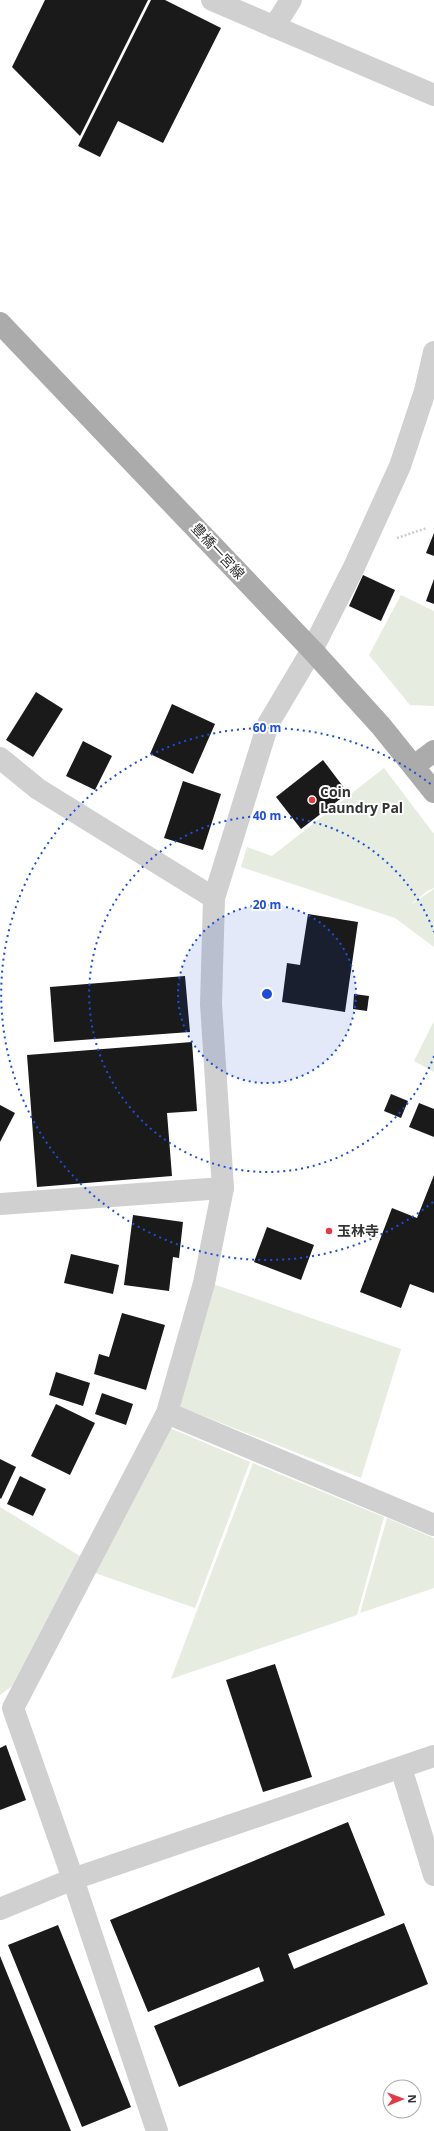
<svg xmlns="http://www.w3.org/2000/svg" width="434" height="2131" font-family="'Open Sans','Noto Sans JP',sans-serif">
	<rect width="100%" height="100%" fill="#fff"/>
	<!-- green -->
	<g fill="#e6ecdf">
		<path d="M401 595 434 611V706L410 705 369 655Z"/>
		<path d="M384 768 434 834V888L427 891 409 906 434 889V947L395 918 241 867 247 847 272 856Z"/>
		<path d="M434 1021V1072L414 1061Z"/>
		<path d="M213 1284 401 1349 361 1478 180 1407Z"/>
		<path d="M170 1428 250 1462 195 1608 95 1573Z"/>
		<path d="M253 1463 384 1517 357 1615 171 1679Z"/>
		<path d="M0 1507 80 1556 12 1686 0 1695Z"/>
		<path d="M387 1518 434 1538V1588L360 1613Z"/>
	</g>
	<!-- building -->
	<g fill="#1a1a1a">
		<path d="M45 0H148L80 136 12 67Z"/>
		<path d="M151 0H165L221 28 163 143 118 121 100 157 78 146Z"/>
		<path d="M434 533V556L426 553Z"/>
		<path d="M363 575 395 590 381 621 349 606Z"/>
		<path d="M434 579V604L426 601Z"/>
		<path d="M36 692 63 709 33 757 6 740Z"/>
		<path d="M172 704 215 724 193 774 150 754Z"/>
		<path d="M83 741 112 756 95 790 66 776Z"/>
		<path d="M323 760 348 793 301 829 276 797Z"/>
		<path d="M183 781 221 794 203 850 164 838Z"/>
		<path d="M308 914 358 922 345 1012 282 1002 287 963 300 965Z"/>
		<path d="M185 976 190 1032 54 1042 50 987Z"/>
		<path d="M354 994 369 996 367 1011 353 1009Z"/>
		<path d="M192 1042 197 1111 167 1113 172 1176 37 1187 27 1055Z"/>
		<path d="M391 1094 408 1101 401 1118 384 1111Z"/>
		<path d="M419 1103 434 1109V1137L409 1127Z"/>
		<path d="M0 1105 15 1113 0 1142Z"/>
		<path d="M434 1175V1293L410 1284 401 1308 360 1292 392 1208 417 1218Z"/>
		<path d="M133 1215 183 1222 179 1258 173 1257 169 1291 124 1285Z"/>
		<path d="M267 1227 314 1245 301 1280 254 1262Z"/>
		<path d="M71 1254 119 1265 113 1294 64 1283Z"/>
		<path d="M122 1313 165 1325 146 1390 94 1374 99 1354 109 1357Z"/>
		<path d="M56 1372 90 1383 83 1406 49 1395Z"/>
		<path d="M102 1393 133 1404 126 1425 95 1414Z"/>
		<path d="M56 1404 95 1423 70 1475 31 1456Z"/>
		<path d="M0 1459 16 1467 1 1499 0 1498Z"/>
		<path d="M20 1476 46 1489 33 1516 7 1504Z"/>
		<path d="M275 1664 312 1777 263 1792 226 1680Z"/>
		<path d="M6 1745 26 1800 0 1810V1748Z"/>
		<path d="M348 1822 385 1915 288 1954 294 1969 404 1923 428 1984 179 2087 154 2026 264 1981 259 1967 148 2012 110 1920Z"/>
		<path d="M58 1925 131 2107 82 2127 8 1945Z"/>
		<path d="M0 1956 71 2131H0Z"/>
	</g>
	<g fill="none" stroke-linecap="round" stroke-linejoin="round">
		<!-- path -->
		<path stroke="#cdcdcd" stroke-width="2.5" stroke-dasharray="2 2" stroke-linecap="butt" d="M397 538 427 528"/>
		<!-- minor -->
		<g stroke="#d0d0d0" stroke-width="22">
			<path d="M212 0 434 95"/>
			<path d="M274 27 291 0"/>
			<path d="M0 758 38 789 214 898"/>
			<path d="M0 1204 223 1188"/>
			<path d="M167 1413 434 1525"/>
			<path d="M401 1768 434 1875"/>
			<path d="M0 1909 73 1879 434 1756"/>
			<path d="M157 2131 73 1879 13 1708 167 1413 204 1283 223 1188 211 1004 214 898 268 724 312 650 354 567 400 466 425 391 434 352"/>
		</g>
		<!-- major -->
		<g stroke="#ababab" stroke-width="22">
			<path d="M0 323 312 650 381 726 434 792"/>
			<path d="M414 766 434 751"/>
		</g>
	</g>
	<!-- distance rings -->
	<circle cx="267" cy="994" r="89" fill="#1d4ed8" fill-opacity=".12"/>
	<g fill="none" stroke="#1d4ed8" stroke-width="2" stroke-dasharray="2 4">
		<circle cx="267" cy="994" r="89"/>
		<path d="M434 1056A178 178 0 1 1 434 932"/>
		<path d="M433 1202A266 266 0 1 1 433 786"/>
	</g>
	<!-- markers -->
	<g fill="#e63946" stroke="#fff" stroke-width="1.5">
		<circle cx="312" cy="800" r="4"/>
		<circle cx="329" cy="1231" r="4"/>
	</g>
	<g text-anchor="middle" stroke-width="4" stroke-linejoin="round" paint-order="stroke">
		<!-- street labels -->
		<g font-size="14" fill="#333" stroke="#fff">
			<text transform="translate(218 551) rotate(47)" y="5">豊橋一宮線</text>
		</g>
		<!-- poi labels -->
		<g font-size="14" font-weight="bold" fill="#333" stroke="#fff" text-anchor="start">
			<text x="320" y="797">Coin<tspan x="320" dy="16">Laundry Pal</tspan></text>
			<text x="337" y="1236">玉林寺</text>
		</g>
	</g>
	<circle cx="267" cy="994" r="6" fill="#1d4ed8" stroke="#fff" stroke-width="2"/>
	<g font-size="12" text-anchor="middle" font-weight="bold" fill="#1d4ed8" stroke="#fff" stroke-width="4" stroke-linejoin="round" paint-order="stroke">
		<text x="267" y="732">60 m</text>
		<text x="267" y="820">40 m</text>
		<text x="267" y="909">20 m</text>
	</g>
	<!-- north arrow -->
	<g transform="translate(402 2099) rotate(89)"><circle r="19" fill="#ffffff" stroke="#adadad"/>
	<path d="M0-3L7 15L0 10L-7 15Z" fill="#e63946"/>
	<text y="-6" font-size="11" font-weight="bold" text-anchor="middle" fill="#333333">N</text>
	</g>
</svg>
